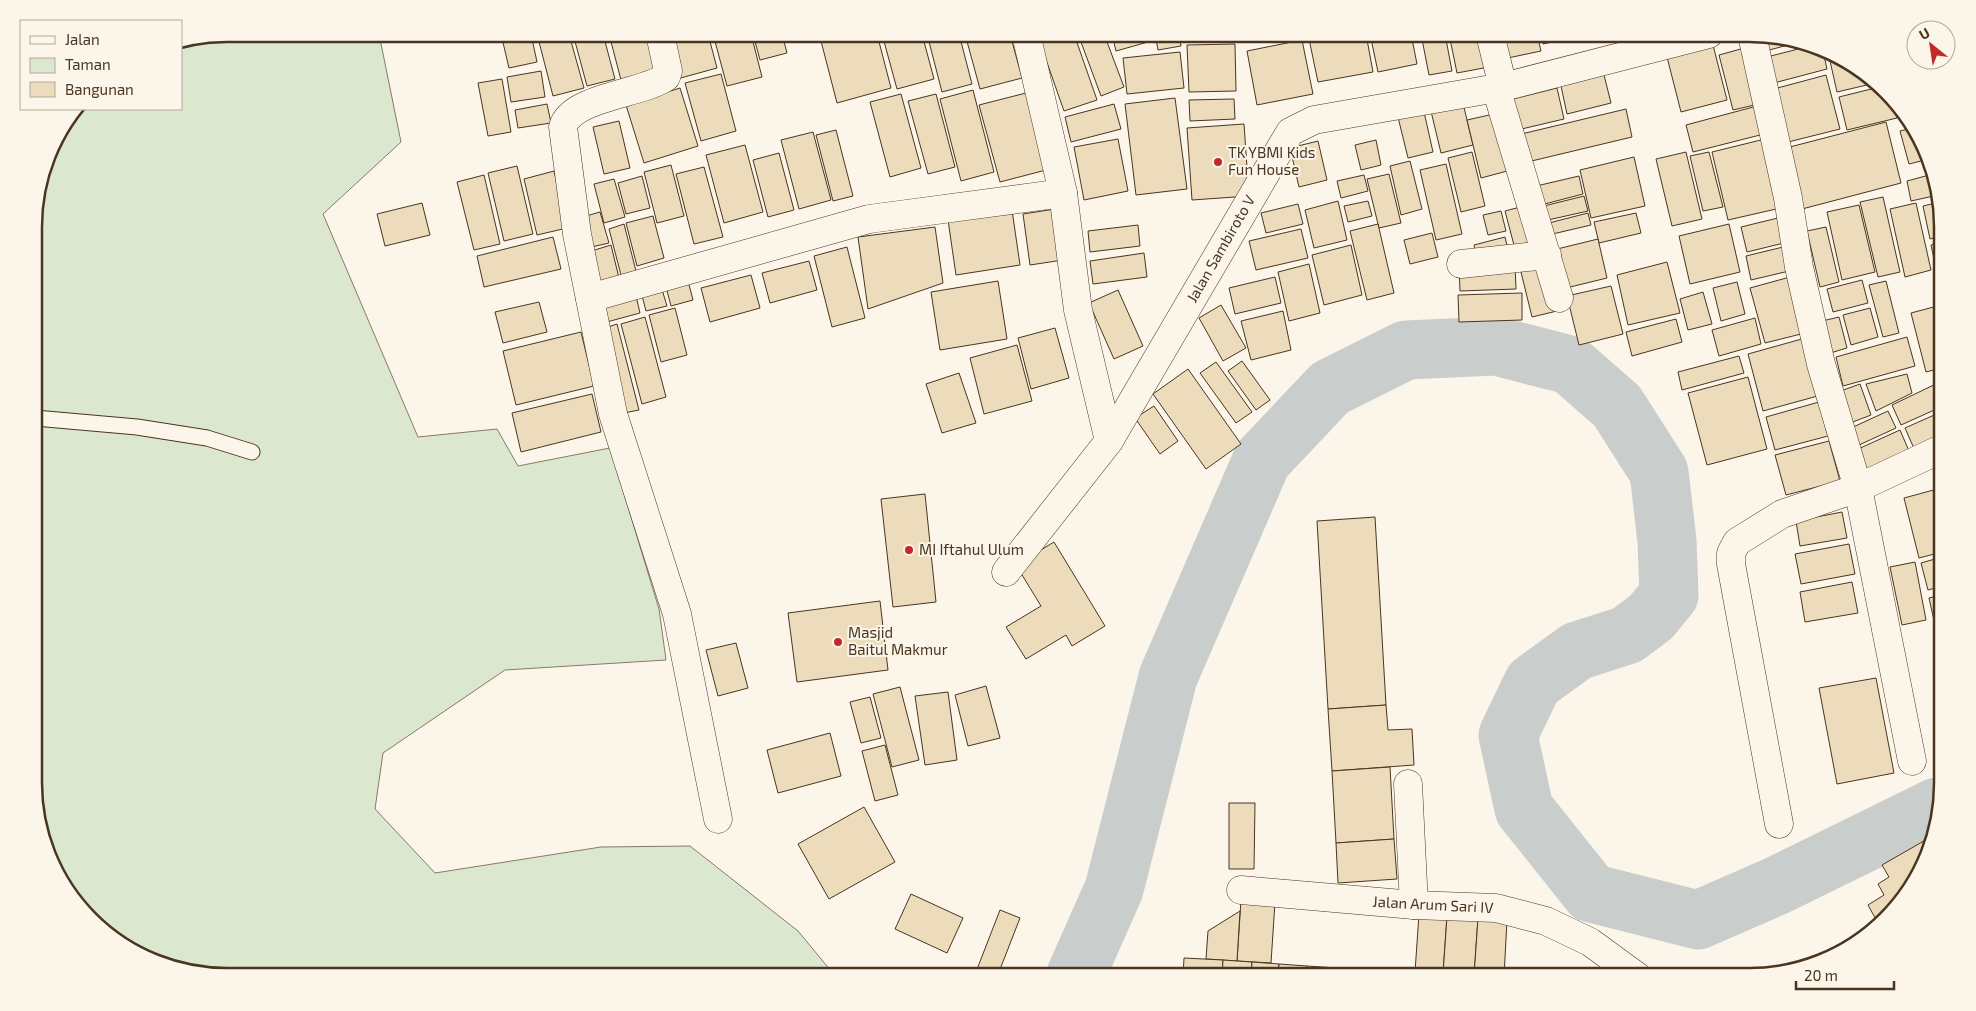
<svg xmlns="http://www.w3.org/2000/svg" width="1976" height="1011" font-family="'Exo 2',sans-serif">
	<rect width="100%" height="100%" fill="#fbf6e9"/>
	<!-- green -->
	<path fill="#dce7d0" stroke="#887966" d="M228 34H379L401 142 323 214 418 437 497 429 518 466 610 448 659 609 666 660 505 670 383 753 375 809 435 873 601 847 690 846 798 931 836 977H228L142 957 74 901 48 857 35 809 34 215 54 142 79 109H181V43Z"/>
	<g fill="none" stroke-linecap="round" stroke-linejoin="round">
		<!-- river -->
		<path stroke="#c9cecd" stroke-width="59" d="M1075 977 1114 889 1168 677 1262 460 1330 388 1406 350 1496 346 1570 365 1617 406 1659 472 1667 541 1669 595 1651 617 1627 635 1577 651 1533 683 1508 735 1524 809 1591 893 1698 920 1776 886 1937 807"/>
	</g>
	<!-- building -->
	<g fill="#ecdcbc" stroke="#4a3520">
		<path d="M501 34H531L537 62 509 68Z"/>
		<path d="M537 34H569L584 88 553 96Z"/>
		<path d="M573 34H603L615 79 587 86Z"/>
		<path d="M609 34H652L661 69 621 80Z"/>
		<path d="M665 34H708L717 68 677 79Z"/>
		<path d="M713 34H751L762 77 727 86Z"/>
		<path d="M753 34H782L787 53 760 60Z"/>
		<path d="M849 34H877L891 88 837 103 821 41Z"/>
		<path d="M882 34H922L934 79 897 89Z"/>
		<path d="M927 34H959L972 84 942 92Z"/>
		<path d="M965 34H1010L1022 78 980 89Z"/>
		<path d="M1037 34H1074L1097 100 1064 111Z"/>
		<path d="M1078 34H1104L1124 87 1101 96Z"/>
		<path d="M1112 34H1146L1148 42 1116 51Z"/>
		<path d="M1155 34H1179L1181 46 1158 50Z"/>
		<path d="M1247 34H1283L1249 42Z"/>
		<path d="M1308 34H1366L1373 72 1318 82Z"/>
		<path d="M1370 34H1411L1417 64 1378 72Z"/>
		<path d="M1421 34H1445L1452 71 1429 75Z"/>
		<path d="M1449 34H1488L1494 66 1457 73Z"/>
		<path d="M1498 34H1537L1541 51 1503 59Z"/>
		<path d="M1541 34H1561L1562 40 1543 44Z"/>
		<path d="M1758 36 1788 43V45L1762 52Z"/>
		<path d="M1302 40 1313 94 1257 105 1247 51Z"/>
		<path d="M1235 44 1236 91 1189 92 1187 45Z"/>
		<path d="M1713 45 1727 100 1681 112 1667 57Z"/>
		<path d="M1748 47 1763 103 1733 110 1719 55Z"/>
		<path d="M1806 47 1823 51 1827 69 1770 84 1763 58Z"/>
		<path d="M1180 52 1184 88 1127 94 1123 58Z"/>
		<path d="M1828 52 1834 54 1871 84 1837 92Z"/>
		<path d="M541 71 545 97 511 102 507 77Z"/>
		<path d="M721 74 736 131 701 141 685 83Z"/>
		<path d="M1604 75 1611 103 1567 114 1561 86Z"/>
		<path d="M1826 75 1840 129 1784 143 1770 90Z"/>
		<path d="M502 79 511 132 488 136 478 83Z"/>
		<path d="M680 88 698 146 644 163 626 105Z"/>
		<path d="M1557 88 1564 119 1513 131 1505 101Z"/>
		<path d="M1875 88 1893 102 1897 118 1847 130 1839 97Z"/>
		<path d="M973 90 994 172 961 181 940 99Z"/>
		<path d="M1026 93 1046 170 1000 182 979 105Z"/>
		<path d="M901 94 921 168 890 177 870 102Z"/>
		<path d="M936 94 955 167 928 174 908 101Z"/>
		<path d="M1175 98 1187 189 1136 195 1125 104Z"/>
		<path d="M1234 99 1235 119 1190 121 1189 100Z"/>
		<path d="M1462 99 1473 145 1441 153 1430 107Z"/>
		<path d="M1422 103 1433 152 1408 158 1396 109Z"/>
		<path d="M547 104 551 123 518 128 515 110Z"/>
		<path d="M1114 104 1121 129 1071 142 1065 117Z"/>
		<path d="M1757 106 1764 134 1693 152 1686 125Z"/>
		<path d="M1626 109 1632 137 1519 164 1513 136Z"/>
		<path d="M1498 113 1511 170 1481 178 1467 120Z"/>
		<path d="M619 121 630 168 604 174 593 127Z"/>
		<path d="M1886 122 1901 183 1802 209 1786 148Z"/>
		<path d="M1244 124 1249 196 1192 200 1187 128Z"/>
		<path d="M1913 128 1929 159 1909 164 1900 131Z"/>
		<path d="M836 130 853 196 833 201 816 135Z"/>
		<path d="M813 132 831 200 799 209 781 140Z"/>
		<path d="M1769 138 1785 207 1728 220 1712 152Z"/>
		<path d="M1118 139 1128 191 1084 200 1074 147Z"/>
		<path d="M1376 140 1381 165 1361 170 1355 145Z"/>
		<path d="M1318 141 1327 180 1299 187 1290 148Z"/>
		<path d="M745 145 763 212 724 223 706 155Z"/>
		<path d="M1472 152 1485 206 1461 212 1448 158Z"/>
		<path d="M1686 152 1702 219 1672 226 1656 159Z"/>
		<path d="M1709 152 1723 207 1703 211 1690 156Z"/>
		<path d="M779 153 794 210 768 217 753 160Z"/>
		<path d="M1634 157 1645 206 1591 218 1580 170Z"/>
		<path d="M1410 161 1422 209 1401 215 1390 166Z"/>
		<path d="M1446 164 1462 234 1436 240 1420 170Z"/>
		<path d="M671 165 684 216 657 223 644 172Z"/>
		<path d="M517 166 533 234 504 241 488 173Z"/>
		<path d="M704 167 723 237 694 244 676 174Z"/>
		<path d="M554 171 567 228 537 235 524 179Z"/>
		<path d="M1389 174 1401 223 1379 228 1367 179Z"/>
		<path d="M1933 174 1938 195 1911 201 1907 181Z"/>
		<path d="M484 175 500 244 474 250 457 182Z"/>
		<path d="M1364 175 1368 191 1341 198 1337 181Z"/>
		<path d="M642 176 650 208 626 214 618 183Z"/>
		<path d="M1579 176 1583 194 1537 206 1532 187Z"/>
		<path d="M614 179 625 217 604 223 594 184Z"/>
		<path d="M1584 196 1588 211 1539 222 1536 208Z"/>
		<path d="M1883 197 1900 272 1878 277 1860 202Z"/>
		<path d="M1338 201 1347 240 1314 248 1305 210Z"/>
		<path d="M1368 201 1372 216 1348 222 1344 206Z"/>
		<path d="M1940 202 1941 236 1930 239 1923 206Z"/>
		<path d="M422 203 430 235 385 246 377 214Z"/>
		<path d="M1916 203 1931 270 1905 277 1890 209Z"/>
		<path d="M1298 204 1303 224 1266 233 1261 213Z"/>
		<path d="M1528 205 1537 244 1515 249 1505 211Z"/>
		<path d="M1859 205 1875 272 1842 280 1827 212Z"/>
		<path d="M1055 209 1063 260 1030 265 1023 214Z"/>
		<path d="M1012 210 1020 265 956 275 948 220Z"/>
		<path d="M1501 211 1506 231 1488 235 1483 215Z"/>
		<path d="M600 212 609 243 587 248 579 218Z"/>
		<path d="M1588 213 1591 225 1544 236 1541 225Z"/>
		<path d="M1636 213 1641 233 1599 243 1594 222Z"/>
		<path d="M653 216 664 258 637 266 626 223Z"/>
		<path d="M1782 217 1788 242 1747 252 1741 227Z"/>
		<path d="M624 224 636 271 621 275 609 229Z"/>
		<path d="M1378 224 1394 293 1367 300 1350 231Z"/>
		<path d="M1729 224 1740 272 1690 284 1679 236Z"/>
		<path d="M1138 225 1140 246 1090 252 1088 231Z"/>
		<path d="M935 227 943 283 868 309 858 237Z"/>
		<path d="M1826 227 1839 282 1820 287 1807 231Z"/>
		<path d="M1301 229 1308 258 1256 270 1249 241Z"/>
		<path d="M1432 233 1438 257 1410 264 1404 240Z"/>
		<path d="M553 237 561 269 484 287 477 256Z"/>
		<path d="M1505 237 1509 254 1478 262 1474 245Z"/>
		<path d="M1598 239 1607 278 1562 289 1553 250Z"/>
		<path d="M1941 242V257L1934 259 1931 245Z"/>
		<path d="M611 245 619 278 594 284 585 253Z"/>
		<path d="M1351 245 1362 295 1324 305 1312 255Z"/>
		<path d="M847 247 865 318 832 327 814 256Z"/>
		<path d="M1783 247 1789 271 1751 280 1746 256Z"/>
		<path d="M1144 253 1147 277 1093 284 1090 261Z"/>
		<path d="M1544 258 1557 311 1532 317 1519 264Z"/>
		<path d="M809 261 817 290 770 303 762 273Z"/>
		<path d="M1667 262 1680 313 1628 325 1617 275Z"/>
		<path d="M1941 263V289L1935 265Z"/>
		<path d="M1309 264 1320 313 1289 321 1278 272Z"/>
		<path d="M1515 264 1516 289 1460 291 1459 266Z"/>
		<path d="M751 275 760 308 710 322 701 288Z"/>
		<path d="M687 277 693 300 671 306 665 283Z"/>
		<path d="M1275 277 1281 303 1235 314 1229 288Z"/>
		<path d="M1790 277 1805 333 1765 343 1750 288Z"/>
		<path d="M1862 280 1868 303 1833 312 1827 289Z"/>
		<path d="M998 281 1007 339 940 350 931 292Z"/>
		<path d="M1886 281 1899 333 1883 337 1869 285Z"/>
		<path d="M1737 282 1745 314 1721 321 1713 288Z"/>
		<path d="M660 283 667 306 646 311 640 288Z"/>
		<path d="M1611 286 1623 334 1579 345 1567 296Z"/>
		<path d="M1118 290 1143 346 1114 359 1089 303Z"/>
		<path d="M635 292 640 313 603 323 598 302Z"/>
		<path d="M1703 292 1712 324 1688 330 1680 299Z"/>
		<path d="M1522 293V320L1459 322 1458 295Z"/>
		<path d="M539 302 547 332 503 343 495 312Z"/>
		<path d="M1221 305 1246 348 1223 361 1199 318Z"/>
		<path d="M1941 305V368L1926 372 1911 313Z"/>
		<path d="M675 308 687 355 661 362 649 315Z"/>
		<path d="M1870 308 1878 337 1851 345 1843 315Z"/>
		<path d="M1283 311 1291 350 1251 360 1241 321Z"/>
		<path d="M645 317 666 397 642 404 621 324Z"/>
		<path d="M1839 317 1847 348 1827 354 1818 322Z"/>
		<path d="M1755 318 1761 344 1719 356 1712 330Z"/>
		<path d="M1676 319 1682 342 1632 356 1626 332Z"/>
		<path d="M617 324 639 410 624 413 602 329Z"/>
		<path d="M1055 328 1069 378 1031 389 1018 338Z"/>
		<path d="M581 332 594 386 516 405 503 351Z"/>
		<path d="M1809 337 1825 394 1763 411 1748 354Z"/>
		<path d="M1907 337 1915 366 1843 386 1836 357Z"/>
		<path d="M1017 345 1032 401 984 414 970 358Z"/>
		<path d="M1739 356 1744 373 1682 390 1678 372Z"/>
		<path d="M1242 361 1270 400 1256 410 1228 371Z"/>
		<path d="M1216 362 1252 412 1236 423 1200 373Z"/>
		<path d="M1188 369 1241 444 1206 469 1153 394Z"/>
		<path d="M959 373 976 423 942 433 926 384Z"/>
		<path d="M1907 374 1912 393 1876 411 1866 384Z"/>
		<path d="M1748 377 1767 449 1707 465 1688 393Z"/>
		<path d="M1940 382 1941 407 1901 425 1892 405Z"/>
		<path d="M1860 384 1871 415 1850 423 1838 392Z"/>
		<path d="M592 394 601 432 521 452 512 413Z"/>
		<path d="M1819 402 1828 436 1775 450 1766 417Z"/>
		<path d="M1154 406 1178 441 1160 454 1135 418Z"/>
		<path d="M1888 411 1896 428 1859 445 1851 428Z"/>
		<path d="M1941 412V443L1916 453 1905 428Z"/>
		<path d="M1900 430 1912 458 1868 477 1856 450Z"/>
		<path d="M1829 441 1840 481 1786 495 1775 455Z"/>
		<path d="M1941 463V485L1934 466Z"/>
		<path d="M1941 488 1942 552 1919 558 1904 498Z"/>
		<path d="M925 494 936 602 893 607 881 499Z"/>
		<path d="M1842 512 1847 538 1800 546 1796 521Z"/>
		<path d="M1375 517 1386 705 1328 709 1317 521Z"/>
		<path d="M1054 542 1105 626 1072 646 1066 635 1026 659 1006 627 1041 606 1016 565Z"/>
		<path d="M1849 544 1855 574 1801 584 1795 554Z"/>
		<path d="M1942 557V586L1928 590 1921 563Z"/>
		<path d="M1915 562 1926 620 1902 625 1890 567Z"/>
		<path d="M1852 582 1858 613 1805 622 1800 592Z"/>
		<path d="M1942 595V623L1935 625 1929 598Z"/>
		<path d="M880 601 888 670 797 682 788 613Z"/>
		<path d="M736 643 748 688 718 696 706 650Z"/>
		<path d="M1876 678 1894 773 1837 784 1819 688Z"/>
		<path d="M986 686 1000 738 968 746 955 695Z"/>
		<path d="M900 687 919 760 892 767 873 694Z"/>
		<path d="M948 692 957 760 925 765 915 696Z"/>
		<path d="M870 697 881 738 861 743 850 702Z"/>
		<path d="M1386 705 1388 730 1412 729 1414 765 1332 771 1328 709Z"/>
		<path d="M830 733 841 776 778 793 767 750Z"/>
		<path d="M885 745 898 795 875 801 862 751Z"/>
		<path d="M1390 767 1394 839 1336 843 1332 771Z"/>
		<path d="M1229 803H1255L1254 869H1229Z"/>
		<path d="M864 807 895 862 829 899 798 844Z"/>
		<path d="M1929 838 1922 869 1894 911 1879 925 1868 905 1884 895 1878 884 1889 877 1882 865Z"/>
		<path d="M1394 839 1397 879 1338 883 1336 843Z"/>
		<path d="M911 894 963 918 947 953 895 929Z"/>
		<path d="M1241 900 1275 902 1271 963 1237 961Z"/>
		<path d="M1000 910 1020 918 997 977H974Z"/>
		<path d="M1240 911 1237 961 1206 959 1208 931Z"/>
		<path d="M1419 914 1447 916 1443 974 1415 972Z"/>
		<path d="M1447 916 1478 918 1474 976 1443 974Z"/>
		<path d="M1478 918 1507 920 1504 977 1474 976Z"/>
		<path d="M1184 958 1223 960 1222 977H1183Z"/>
		<path d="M1223 960 1252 962 1251 977H1222Z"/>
		<path d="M1252 962 1279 964 1278 977H1251Z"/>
		<path d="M1279 964 1307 966V977H1278Z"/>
		<path d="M1307 966 1338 968 1337 977H1307Z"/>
		<path d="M1338 968 1365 969V977H1337Z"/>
		<path d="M1365 969 1395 971 1394 977H1365Z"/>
		<path d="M1395 971 1421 973V977H1394Z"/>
		<path d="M1421 973 1456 975V977H1421Z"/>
	</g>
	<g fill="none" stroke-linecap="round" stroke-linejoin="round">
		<defs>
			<path id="service" d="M35 418 137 427 207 438 252 452"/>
			<g id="minor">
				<path d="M660 34 668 71 666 77C642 94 571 97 563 127L577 234 613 414 677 614 718 819"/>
				<path d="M1026 34 1063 193 1078 310 1109 441"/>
				<path d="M1490 34 1503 87"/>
				<path d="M1752 35 1788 198 1799 267 1821 364 1858 488 1912 761"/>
				<path d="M1496 88 1559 298"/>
				<path d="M1461 264 1547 255"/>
				<path d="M590 298 869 219 1063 193"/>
				<path d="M1006 572 1109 441 1290 132 1314 120 1503 87 1709 34"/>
				<path d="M1408 784 1414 905"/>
				<path d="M1779 824 1731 564V553L1737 542 1782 514 1858 488 1941 449"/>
				<path d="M1241 890 1414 905 1496 908 1546 921 1590 942 1638 977"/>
			</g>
		</defs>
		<!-- service casing -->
		<use href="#service" stroke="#4a3520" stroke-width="17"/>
		<!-- minor casing -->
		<use href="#minor" stroke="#4a3520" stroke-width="29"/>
		<!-- service -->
		<use href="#service" stroke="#fbf6e9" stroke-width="15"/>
		<!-- minor -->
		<use href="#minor" stroke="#fbf6e9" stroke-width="28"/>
	</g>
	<!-- markers -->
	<g fill="#c62828" stroke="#fbf6e9" stroke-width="2">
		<circle cx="1218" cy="162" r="5"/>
		<circle cx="909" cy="550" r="5"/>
		<circle cx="838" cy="642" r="5"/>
	</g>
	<g text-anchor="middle" stroke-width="4" stroke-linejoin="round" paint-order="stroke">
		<!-- poi labels -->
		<g font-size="15" fill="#4a3520" stroke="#fbf6e9" text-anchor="start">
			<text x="1228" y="158">TK YBMI Kids<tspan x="1228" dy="17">Fun House</tspan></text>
			<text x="919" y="555">MI Iftahul Ulum</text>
			<text x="848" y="638">Masjid<tspan x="848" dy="17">Baitul Makmur</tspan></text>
		</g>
		<!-- street labels -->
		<g font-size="15" fill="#4a3520" stroke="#fbf6e9">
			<text transform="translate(1221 249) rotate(-60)" y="5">Jalan Sambiroto V</text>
			<text transform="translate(1433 905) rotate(3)" y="5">Jalan Arum Sari IV</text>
		</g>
	</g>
	<!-- crop -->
	<path d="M0 0H1976V1011H0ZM227 42H1749A185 185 0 0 1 1934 227V783A185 185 0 0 1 1749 968H227A185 185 0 0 1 42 783V227A185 185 0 0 1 227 42Z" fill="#fbf6e9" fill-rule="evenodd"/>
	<path fill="none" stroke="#4a3520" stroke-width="2.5" d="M227 42H1749A185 185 0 0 1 1934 227V783A185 185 0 0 1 1749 968H227A185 185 0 0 1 42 783V227A185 185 0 0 1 227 42Z"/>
	<!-- legend -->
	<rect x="20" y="20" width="162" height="90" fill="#fbf6e9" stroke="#b4a999"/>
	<rect x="30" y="36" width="25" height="8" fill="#fbf6e9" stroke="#b4a999"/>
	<text x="65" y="45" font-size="15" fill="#4a3520">Jalan</text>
	<rect x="30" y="58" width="25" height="15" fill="#dce7d0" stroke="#b4a999"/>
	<text x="65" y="70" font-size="15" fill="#4a3520">Taman</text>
	<rect x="30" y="82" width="25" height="15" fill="#ecdcbc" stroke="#b4a999"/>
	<text x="65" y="95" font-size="15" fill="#4a3520">Bangunan</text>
	<!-- north arrow -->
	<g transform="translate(1931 45) rotate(330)"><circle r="24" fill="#fbf6e9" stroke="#b4a999"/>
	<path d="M0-4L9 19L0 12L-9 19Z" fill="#c62828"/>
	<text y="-8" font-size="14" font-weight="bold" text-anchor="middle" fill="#4a3520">U</text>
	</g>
	<!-- scale -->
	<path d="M1796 981v8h98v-8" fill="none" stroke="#4a3520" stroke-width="2.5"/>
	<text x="1804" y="981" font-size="15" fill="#4a3520" stroke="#fbf6e9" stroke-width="4" paint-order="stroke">20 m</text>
</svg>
